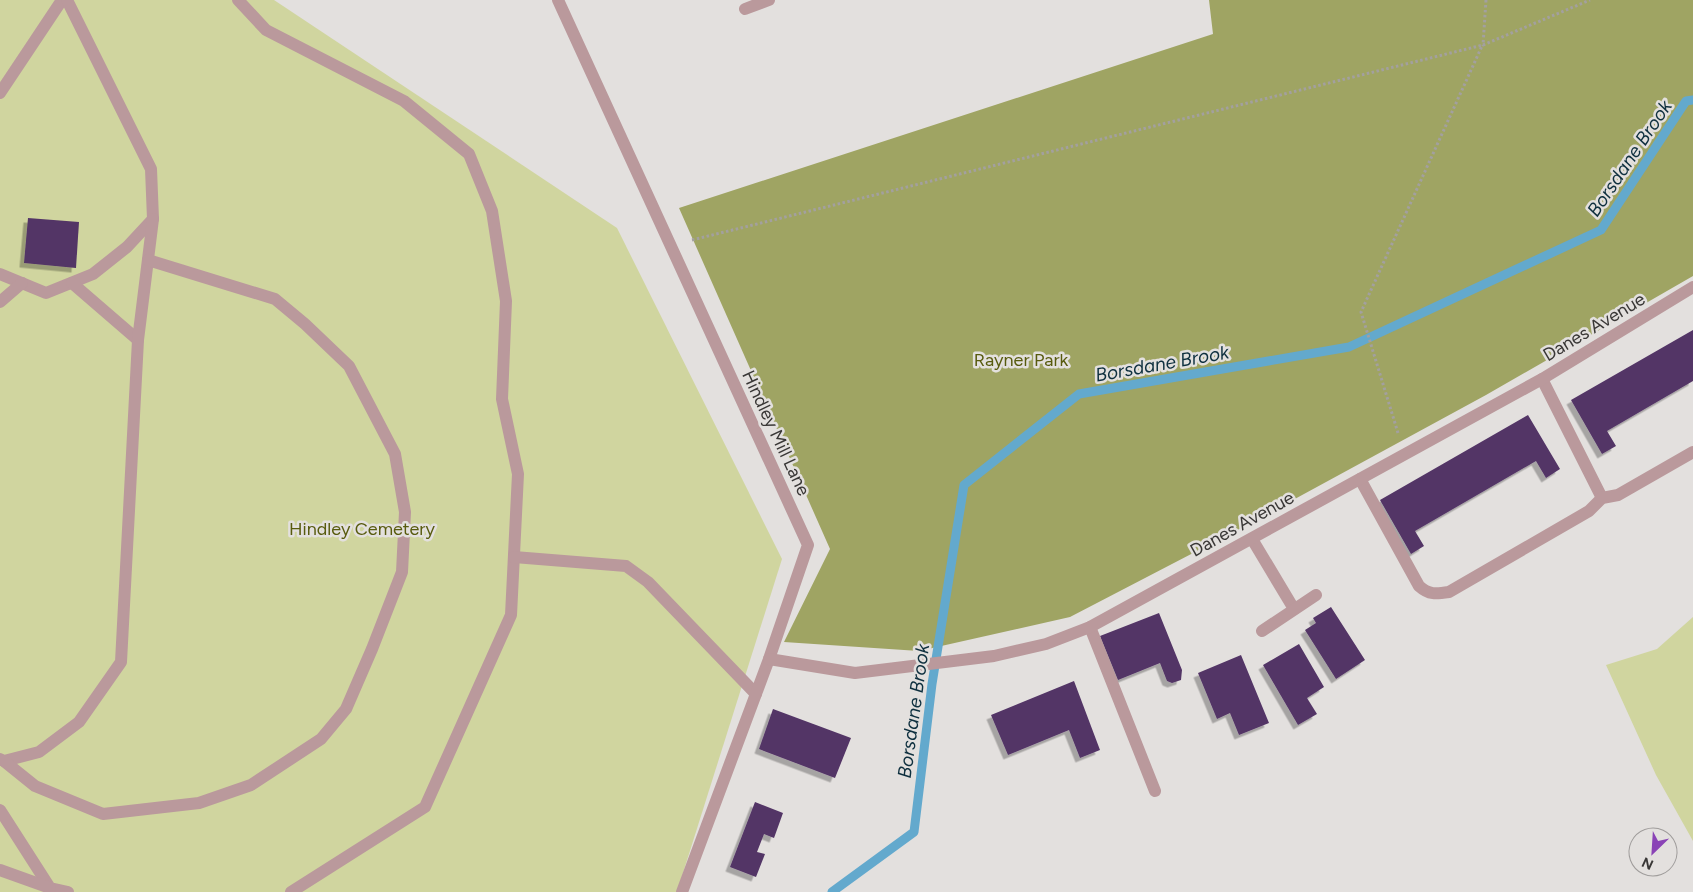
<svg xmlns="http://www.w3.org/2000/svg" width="1693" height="892" font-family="Figtree,sans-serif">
	<defs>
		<filter id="shadow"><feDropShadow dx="-4.5" dy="4.5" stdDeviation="0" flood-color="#0004"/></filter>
	</defs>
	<rect width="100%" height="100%" fill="#e3e0de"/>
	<!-- green -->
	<g fill="#d0d59f">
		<path d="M0 0H274L617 228 782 559 677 892H0Z"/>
		<path d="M1693 617V841L1656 775 1606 665 1657 649Z"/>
	</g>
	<!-- forest -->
	<path fill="#9fa463" d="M1209 0H1693V276L1486 395 1247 525 1070 617 919 651 784 642 830 549 679 208 1213 34Z"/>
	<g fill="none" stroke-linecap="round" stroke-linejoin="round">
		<!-- stream -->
		<path stroke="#63a9cd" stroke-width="9" d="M832 892 914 832 932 684 964 485 1079 394 1349 347 1601 230 1686 101 1693 100"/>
	</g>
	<!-- building -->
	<g fill="#533566" filter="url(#shadow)">
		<path d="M28 218 79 222 76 268 24 263Z"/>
		<path d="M1693 330V381L1607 431 1616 446 1602 454 1571 400Z"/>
		<path d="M1528 415 1560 469 1546 478 1536 461 1415 531 1424 546 1411 554 1380 500Z"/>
		<path d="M1331 607 1365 660 1336 679 1305 630 1316 623 1313 618Z"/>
		<path d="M1159 613 1182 670 1181 680 1172 683 1167 681 1160 663 1118 680 1100 636Z"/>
		<path d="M1299 644 1324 687 1307 698 1317 714 1298 725 1263 665Z"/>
		<path d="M1241 655 1269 723 1239 735 1230 713 1217 719 1198 673Z"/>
		<path d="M1074 681 1100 750 1080 758 1069 730 1008 755 991 715Z"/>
		<path d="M773 709 851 738 835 778 759 749Z"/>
		<path d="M755 802 783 813 774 838 764 834 757 852 765 854 756 877 730 867Z"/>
	</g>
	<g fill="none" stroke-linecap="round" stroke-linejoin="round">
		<!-- path -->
		<g stroke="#a3a09f" stroke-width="3" stroke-dasharray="2.5 2.5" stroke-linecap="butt">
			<path d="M1486 0 1483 45 1590 0"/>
			<path d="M692 240 1483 45"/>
			<path d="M1398 433 1361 312 1482 46"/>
		</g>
		<!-- service -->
		<g stroke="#ba999c" stroke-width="12">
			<path d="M238 0 266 30 404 101 469 154 492 211 506 301 502 399 518 474 511 615 425 807 291 892"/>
			<path d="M0 93 62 0"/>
			<path d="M0 274 46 293 93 274 127 247 153 219 151 169 67 0"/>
			<path d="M72 283 138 340"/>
			<path d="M0 302 22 283"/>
			<path d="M1542 379 1602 498"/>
			<path d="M1360 479 1419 586C1429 595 1436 594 1449 592L1589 511 1602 498 1618 495 1693 452"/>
			<path d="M514 557 626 566 648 582 756 694"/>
			<path d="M1090 627 1155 791"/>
			<path d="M0 759 4 761 39 752 79 722 121 662 138 340 153 219"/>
			<path d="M4 761 35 786 103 814 199 803 251 785 321 739 346 709 372 649 402 572 405 512 395 454 349 366 305 324 275 299 148 260"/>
			<path d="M0 810 50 888 68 892"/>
			<path d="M0 870 50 888"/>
		</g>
		<!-- minor -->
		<g stroke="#ba999c" stroke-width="12">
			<path d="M558 0 808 545 769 659 682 892"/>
			<path d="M745 9 769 0"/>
			<path d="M1252 539 1294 609"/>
			<path d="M1262 631 1316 595"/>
			<path d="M769 659 855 673 994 656 1046 644 1090 627 1542 379 1693 287"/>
		</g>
	</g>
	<g text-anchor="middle" stroke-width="5" stroke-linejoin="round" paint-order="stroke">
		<!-- street labels -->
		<g font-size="18" fill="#393736" stroke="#e3e0de">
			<text transform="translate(1594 327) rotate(-31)" y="6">Danes Avenue</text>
			<text transform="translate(776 433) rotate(65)" y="6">Hindley Mill Lane</text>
			<text transform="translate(1242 524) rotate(-29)" y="6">Danes Avenue</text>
		</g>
		<!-- park labels -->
		<g font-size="18" fill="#585b0e" stroke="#e3e0de">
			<text x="1021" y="366">Rayner Park</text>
			<text x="362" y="535">Hindley Cemetery</text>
		</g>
		<!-- water labels -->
		<g font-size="19" font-style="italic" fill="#0f303f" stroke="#e3e0de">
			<text transform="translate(1629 158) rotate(-56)" y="7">Borsdane Brook</text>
			<text transform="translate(1162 363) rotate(-10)" y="7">Borsdane Brook</text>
			<text transform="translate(913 711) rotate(-82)" y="7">Borsdane Brook</text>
		</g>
	</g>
	<!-- north arrow -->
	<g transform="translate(1653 852) rotate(205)"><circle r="24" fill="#e3e0de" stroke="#9f9c9b"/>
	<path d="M0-4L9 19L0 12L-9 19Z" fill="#8a43b6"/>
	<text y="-8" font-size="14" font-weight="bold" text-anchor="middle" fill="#393736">N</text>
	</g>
</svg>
